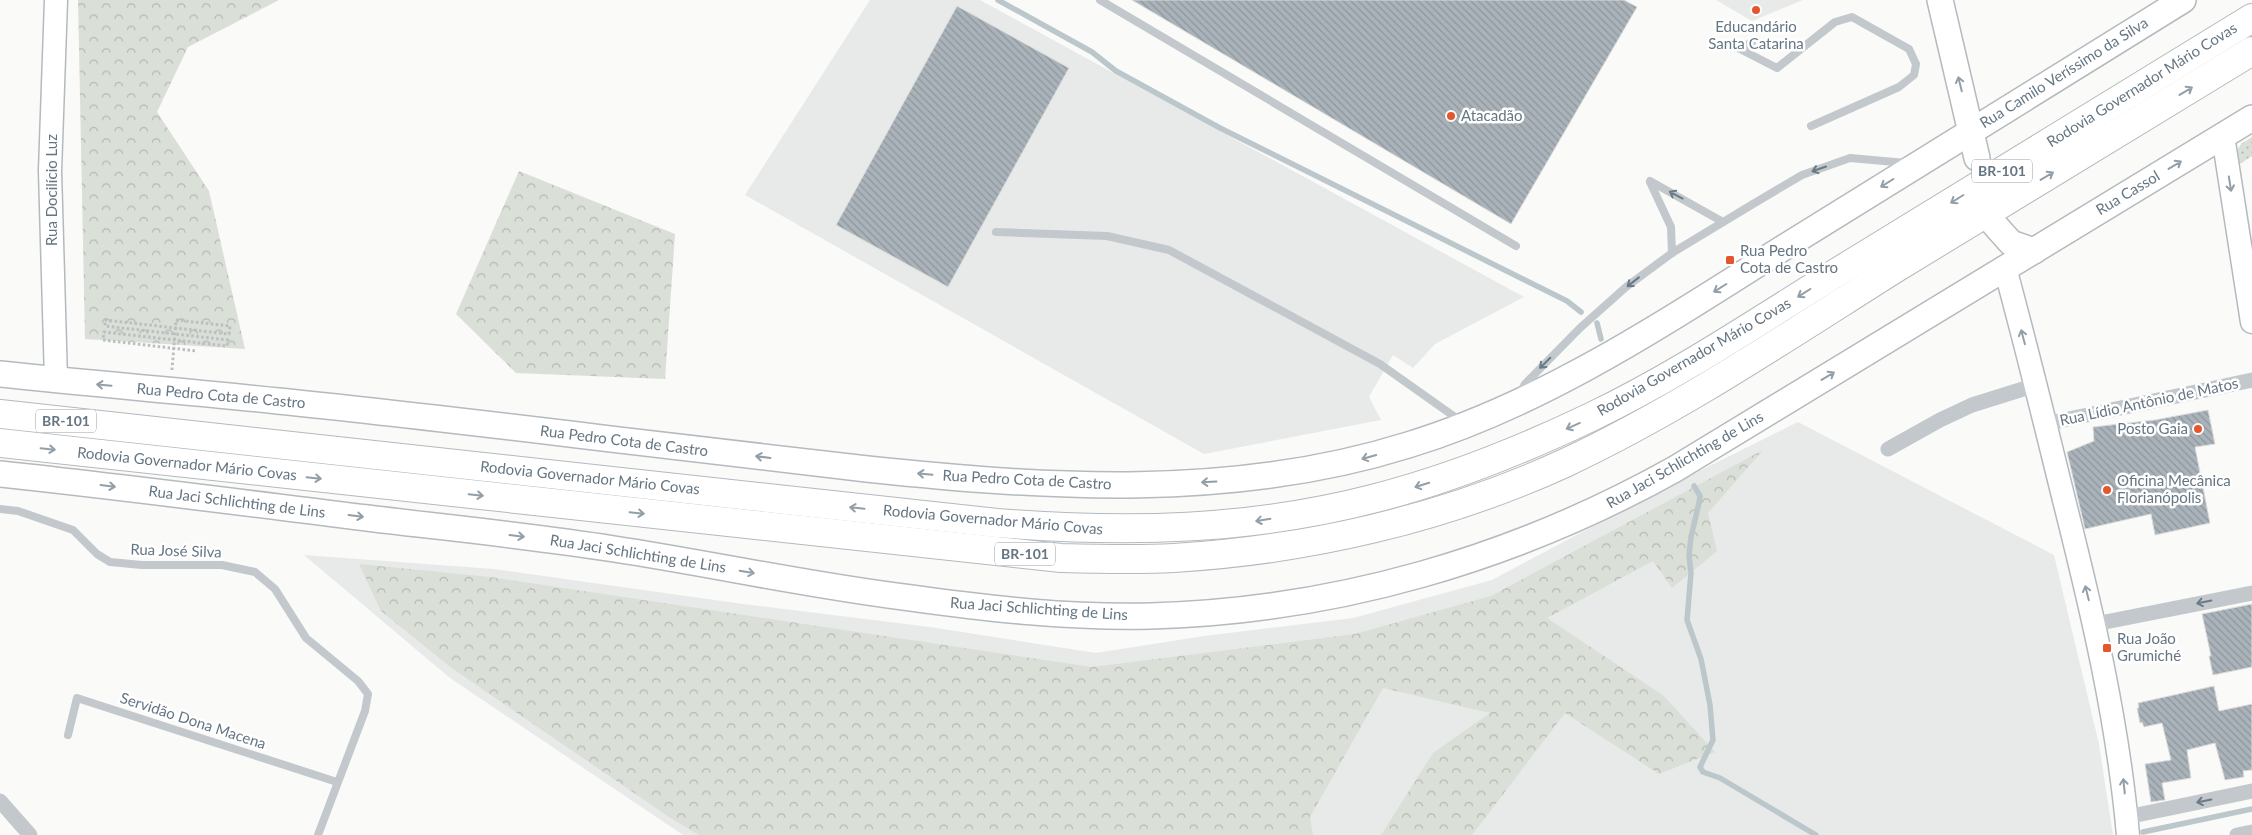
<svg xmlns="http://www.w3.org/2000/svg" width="2252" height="835" font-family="Lato,sans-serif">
	<defs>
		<pattern id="grass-dots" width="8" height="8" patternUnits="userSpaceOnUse" patternTransform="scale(1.25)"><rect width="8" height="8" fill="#dadfd7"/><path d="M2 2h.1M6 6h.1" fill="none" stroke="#b4b9b4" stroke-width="1.8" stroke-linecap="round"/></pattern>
		<pattern id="forest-crowns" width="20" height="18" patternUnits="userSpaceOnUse" patternTransform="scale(1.25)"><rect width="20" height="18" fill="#dadfd7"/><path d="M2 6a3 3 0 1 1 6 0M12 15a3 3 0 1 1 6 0" fill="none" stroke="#b4b9b4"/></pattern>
		<pattern id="building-back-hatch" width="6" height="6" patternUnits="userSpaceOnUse" patternTransform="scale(1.25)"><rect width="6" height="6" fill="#aab3b9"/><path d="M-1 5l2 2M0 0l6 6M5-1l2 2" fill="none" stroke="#8e969c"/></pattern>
	</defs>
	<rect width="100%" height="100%" fill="#fafaf8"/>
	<!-- built -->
	<g fill="#e8e9e9">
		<path d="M870 0H980L1524 297 1435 344 1413 368 1393 355 1369 397 1381 420 1204 454 745 195Z"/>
		<path d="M1716 0H1803L1752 21Z"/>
		<path d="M1798 422 2054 555 2099 744 2113 835H683L450 678 304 555 494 569 743 604 930 627 1096 653 1204 636 1353 618 1492 580 1655 493Z"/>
	</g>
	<!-- grass -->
	<path fill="url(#grass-dots)" d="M2252 137V156L2238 165 2236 153 2241 144Z"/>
	<!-- forest -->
	<g fill="url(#forest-crowns)">
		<path d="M78 0H279L188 47 157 112 209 191 245 349 85 339Z"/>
		<path d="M519 171 675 234 665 379 516 373 456 314Z"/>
		<path d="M1763 450 1708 513 1717 551 1672 588 1653 561 1547 618 1664 696 1715 752 1659 774 1565 713 1472 835H1381L1433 753 1490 713 1383 688 1310 817 1313 835H699L669 817 453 669 381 611 359 564 490 577 1092 667 1355 634 1491 596Z"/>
	</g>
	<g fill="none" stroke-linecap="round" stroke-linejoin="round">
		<!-- stream -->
		<g stroke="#bbc7cb" stroke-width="5.5">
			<path d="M998 0 1092 52 1116 71 1220 128 1567 301 1581 312"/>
			<path d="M1597 323 1601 339"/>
			<path d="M1694 486 1700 496 1699 503 1691 537 1689 555 1691 573 1687 620 1701 659 1710 705 1713 740 1700 767 1703 772 1720 778 1816 835"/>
			<path d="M2143 832 2252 809"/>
		</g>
	</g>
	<!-- building -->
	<g fill="url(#building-back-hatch)" stroke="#dcdcda">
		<path d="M1132 0H1624L1637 7 1511 224Z"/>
		<path d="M957 6 1069 68 948 287 836 225Z"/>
		<path d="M2208 410 2215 444 2195 447 2210 523 2155 535 2151 514 2085 529 2067 452 2094 441 2093 427 2155 420Z"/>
		<path d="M2252 604V667L2213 675 2209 656H2211L2202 614Z"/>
		<path d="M2214 686 2219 711 2252 704V770L2243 771 2244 777 2225 780 2215 743 2187 750 2191 778 2162 783 2165 800 2151 802 2145 764 2171 760 2162 723 2144 727 2142 722 2140 723 2137 708H2139L2138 703Z"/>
	</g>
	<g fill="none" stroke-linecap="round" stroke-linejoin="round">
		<defs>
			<g id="secondary">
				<path d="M56 0 50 171 56 380"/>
				<path d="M2223 136 2252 322"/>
				<path d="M2005 268C2026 345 2045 423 2064 500 2092 611 2118 721 2128 835"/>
			</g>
			<g id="primary">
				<path d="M1940 0 1977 158"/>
				<path d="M1994 224 2011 243 2034 251"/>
				<path d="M0 374C92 384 185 391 278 401 378 411 478 423 578 435 674 447 770 458 867 469 1047 488 1233 500 1408 445 1546 403 1667 321 1788 245 1919 163 2051 82 2183 0"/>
				<path d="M0 474C122 487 245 503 367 518 449 528 532 536 614 549 713 564 811 586 911 598 990 609 1071 618 1151 616 1335 611 1514 559 1675 469L2252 118"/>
			</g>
			<g id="motorway">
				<path d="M0 414 997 523C1127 533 1249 531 1376 498 1450 479 1522 450 1591 417 1681 374 1764 317 1849 265 1983 183 2118 100 2252 18"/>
				<path d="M0 443 1061 558C1099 559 1136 560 1174 558 1307 550 1443 519 1565 463 1680 409 1788 336 1896 268 2014 195 2133 123 2252 51"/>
			</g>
		</defs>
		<!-- secondary casing -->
		<use href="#secondary" stroke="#b3babf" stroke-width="25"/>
		<!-- primary casing -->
		<use href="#primary" stroke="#b5babe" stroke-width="28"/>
		<!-- motorway casing -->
		<use href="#motorway" stroke="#b4b9bd" stroke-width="30"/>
		<!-- path -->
		<path stroke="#bbbfc2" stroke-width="3" stroke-dasharray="2.5 2.5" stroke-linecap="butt" d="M172 370 176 320"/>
		<!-- service -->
		<g stroke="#c3c8cc" stroke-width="8">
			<path d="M1100 0 1516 246"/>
			<path d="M1752 42 1740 49 1777 68 1835 22 1852 17 1909 49 1916 64 1914 75 1899 87 1811 126"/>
			<path d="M1650 181 1723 222"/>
			<path d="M1650 182 1671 227 1672 253"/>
			<path d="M996 232 1107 236 1169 250 1380 364 1462 422"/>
			<path d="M1520 393 1525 384 1580 328 1626 287 1672 253 1753 204 1802 175 1850 158 1906 163"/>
			<path d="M0 509 18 511 73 530 97 554 110 562 142 565H222L255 572 275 589 306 638 358 681 368 694 365 711 318 835"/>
			<path d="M68 735 77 698 337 782"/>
		</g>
		<!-- minor -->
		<g stroke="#c3c8cc" stroke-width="15">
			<path d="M2045 424 2252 380"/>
			<path d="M1888 449 1940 420 1972 405 2036 385"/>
			<path d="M2095 624 2252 593"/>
			<path d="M0 801 30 835"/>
			<path d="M2127 817 2252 791"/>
			<path d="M2237 835 2252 832"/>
		</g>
		<!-- secondary -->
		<use href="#secondary" stroke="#fff" stroke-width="22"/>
		<!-- primary -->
		<use href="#primary" stroke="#fff" stroke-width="25"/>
		<!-- motorway -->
		<use href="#motorway" stroke="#fff" stroke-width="28"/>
		<!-- path-bridge -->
		<path stroke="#bbbfc2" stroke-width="3" stroke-dasharray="2.5 2.5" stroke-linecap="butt" d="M176 320 230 326 229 334 105 320V326L228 340 227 346 104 332 103 340 196 351"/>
	</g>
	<!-- one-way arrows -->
	<defs><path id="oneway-shaft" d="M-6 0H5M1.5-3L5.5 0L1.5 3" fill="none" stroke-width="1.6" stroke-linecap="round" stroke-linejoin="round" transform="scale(1.25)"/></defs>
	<g stroke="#939fa8">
		<use href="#oneway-shaft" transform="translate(1960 84) rotate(-104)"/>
		<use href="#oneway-shaft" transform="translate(2186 91) rotate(-31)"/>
		<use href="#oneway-shaft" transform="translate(2175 165) rotate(-31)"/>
		<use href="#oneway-shaft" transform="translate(2047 176) rotate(-31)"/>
		<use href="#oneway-shaft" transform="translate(1887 183) rotate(148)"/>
		<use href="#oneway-shaft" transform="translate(2230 184) rotate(81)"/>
		<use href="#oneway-shaft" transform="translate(1957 199) rotate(148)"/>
		<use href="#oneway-shaft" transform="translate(1720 288) rotate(148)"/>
		<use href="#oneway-shaft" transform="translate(1804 293) rotate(148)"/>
		<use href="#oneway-shaft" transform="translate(2023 337) rotate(-105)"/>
		<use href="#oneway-shaft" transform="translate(1828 376) rotate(-31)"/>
		<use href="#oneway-shaft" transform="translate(104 385) rotate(-175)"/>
		<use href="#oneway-shaft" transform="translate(1573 426) rotate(156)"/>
		<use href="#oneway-shaft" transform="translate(48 449) rotate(6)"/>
		<use href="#oneway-shaft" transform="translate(763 457) rotate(-173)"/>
		<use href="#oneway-shaft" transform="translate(1369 457) rotate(164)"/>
		<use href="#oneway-shaft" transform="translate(925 474) rotate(-175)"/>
		<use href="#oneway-shaft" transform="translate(314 478) rotate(6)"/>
		<use href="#oneway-shaft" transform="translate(1209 482) rotate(177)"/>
		<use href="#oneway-shaft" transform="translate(1422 485) rotate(163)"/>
		<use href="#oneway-shaft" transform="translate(108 486) rotate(7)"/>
		<use href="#oneway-shaft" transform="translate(476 495) rotate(6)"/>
		<use href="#oneway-shaft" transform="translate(857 508) rotate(-174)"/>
		<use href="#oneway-shaft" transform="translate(637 513) rotate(6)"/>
		<use href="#oneway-shaft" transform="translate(356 516) rotate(7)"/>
		<use href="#oneway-shaft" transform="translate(1263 520) rotate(171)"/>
		<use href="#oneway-shaft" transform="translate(517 536) rotate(7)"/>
		<use href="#oneway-shaft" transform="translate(747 572) rotate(10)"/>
		<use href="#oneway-shaft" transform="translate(2087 593) rotate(-104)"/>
		<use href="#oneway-shaft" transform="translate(2124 786) rotate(-96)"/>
	</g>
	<g stroke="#6a7a87">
		<use href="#oneway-shaft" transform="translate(1819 169) rotate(161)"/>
		<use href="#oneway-shaft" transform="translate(1676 195) rotate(-152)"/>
		<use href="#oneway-shaft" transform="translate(1633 282) rotate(142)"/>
		<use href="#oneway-shaft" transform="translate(1545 363) rotate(135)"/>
		<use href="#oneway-shaft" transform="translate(2204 602) rotate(169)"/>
		<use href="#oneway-shaft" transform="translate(2204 801) rotate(168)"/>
	</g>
	<!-- markers -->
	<g fill="#e4572e" stroke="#fff" stroke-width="2">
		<circle cx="1756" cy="10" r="5"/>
		<circle cx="1451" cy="116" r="5"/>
		<rect x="1725" y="255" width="10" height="10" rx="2.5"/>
		<circle cx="2198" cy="429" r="5"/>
		<circle cx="2107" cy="490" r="5"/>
		<rect x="2102" y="643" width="10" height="10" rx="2.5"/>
	</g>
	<g text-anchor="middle" stroke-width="5" stroke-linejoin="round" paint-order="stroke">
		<!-- shield labels -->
		<g fill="#fff" stroke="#939fa8" stroke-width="1">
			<rect x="1972" y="159.5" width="60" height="23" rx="4"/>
			<rect x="36" y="409.5" width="60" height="23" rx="4"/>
			<rect x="995" y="542.5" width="60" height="23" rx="4"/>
		</g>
		<g font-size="14" font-weight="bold" fill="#657683">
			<text x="2002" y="176">BR-101</text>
			<text x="66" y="426">BR-101</text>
			<text x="1025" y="559">BR-101</text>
		</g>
		<!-- poi labels -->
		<g font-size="15" fill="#657683" stroke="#fff" text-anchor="start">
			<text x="1756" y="32" text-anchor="middle">Educandário<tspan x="1756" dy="17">Santa Catarina</tspan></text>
			<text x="1461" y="121">Atacadão</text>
			<text x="1740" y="256">Rua Pedro<tspan x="1740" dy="17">Cota de Castro</tspan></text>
			<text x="2188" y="434" text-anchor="end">Posto Gaia</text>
			<text x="2117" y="486">Oficina Mecânica<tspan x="2117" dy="17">Florianópolis</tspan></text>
			<text x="2117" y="644">Rua João<tspan x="2117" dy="17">Grumiché</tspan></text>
		</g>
		<!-- street labels -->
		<g font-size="15" fill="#657683" stroke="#fff">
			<text transform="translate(2064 73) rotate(-32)" y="5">Rua Camilo Veríssimo da Silva</text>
			<text transform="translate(2142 85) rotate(-32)" y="5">Rodovia Governador Mário Covas</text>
			<text transform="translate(52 190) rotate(-90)" y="5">Rua Docilício Luz</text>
			<text transform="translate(2128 193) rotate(-31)" y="5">Rua Cassol</text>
			<text transform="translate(1694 357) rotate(-30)" y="5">Rodovia Governador Mário Covas</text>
			<text transform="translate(221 396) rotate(5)" y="5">Rua Pedro Cota de Castro</text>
			<text transform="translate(2149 402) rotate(-12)" y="5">Rua Lídio Antônio de Matos</text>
			<text transform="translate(624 441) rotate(7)" y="5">Rua Pedro Cota de Castro</text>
			<text transform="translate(1685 460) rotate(-30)" y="5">Rua Jaci Schlichting de Lins</text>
			<text transform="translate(187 464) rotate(6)" y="5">Rodovia Governador Mário Covas</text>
			<text transform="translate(590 478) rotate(6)" y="5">Rodovia Governador Mário Covas</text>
			<text transform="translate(1027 480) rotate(3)" y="5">Rua Pedro Cota de Castro</text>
			<text transform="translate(237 502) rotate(7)" y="5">Rua Jaci Schlichting de Lins</text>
			<text transform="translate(993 520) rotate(5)" y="5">Rodovia Governador Mário Covas</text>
			<text transform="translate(176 551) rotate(2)" y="5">Rua José Silva</text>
			<text transform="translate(638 554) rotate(9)" y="5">Rua Jaci Schlichting de Lins</text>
			<text transform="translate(1039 609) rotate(4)" y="5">Rua Jaci Schlichting de Lins</text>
			<text transform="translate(193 721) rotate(18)" y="5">Servidão Dona Macena</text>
		</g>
	</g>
</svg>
